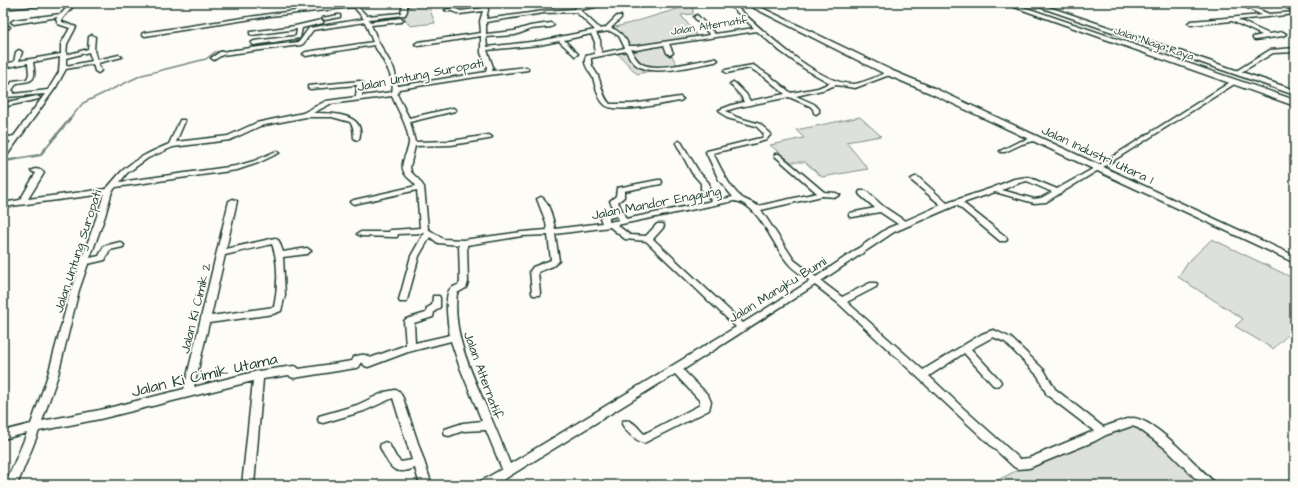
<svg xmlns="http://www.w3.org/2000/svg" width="1298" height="488" font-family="'Architects Daughter',sans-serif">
	<rect width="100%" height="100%" fill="#fdfcf7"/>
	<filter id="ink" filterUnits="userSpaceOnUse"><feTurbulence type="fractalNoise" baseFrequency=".025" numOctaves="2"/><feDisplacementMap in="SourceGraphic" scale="8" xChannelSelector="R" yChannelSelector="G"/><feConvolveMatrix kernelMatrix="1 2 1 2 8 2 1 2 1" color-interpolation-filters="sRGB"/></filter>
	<g filter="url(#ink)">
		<!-- green -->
		<g fill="#dde0db" stroke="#7e8e88">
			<path d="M697 3H718L693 8V14L681 15 697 36 665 43 677 65 637 74 618 54 632 51 612 28 634 22Z"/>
			<path d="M428 5 435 23 410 26 402 14 404 7Z"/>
			<path d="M860 117 881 136 846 142 868 169 822 177 805 162H791L770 145 804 138 796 130Z"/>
			<path d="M1212 239 1295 279 1294 294 1295 295V328L1273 349 1235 326 1243 319 1178 277 1187 263Z"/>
			<path d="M1135 420 1203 485H988L1099 429Z"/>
		</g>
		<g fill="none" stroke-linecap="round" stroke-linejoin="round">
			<!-- stream-far1 -->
			<g stroke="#75877f" stroke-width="1.5">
				<path d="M308 31 309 28 359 20"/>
				<path d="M69 120 83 103 142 75 206 59 215 52 303 40"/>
			</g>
			<!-- stream -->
			<path stroke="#75877f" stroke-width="2.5" d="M5 161 40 155 70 119"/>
			<defs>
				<g id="minor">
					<path d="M40 3H57L55 4 3 9V7Z"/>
					<path d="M71 3H76L62 19V22L76 27 67 44 66 55 88 49 89 37 92 35 95 37 94 50 97 60 119 55 122 57 98 63 101 71 98 73 95 71 93 64 66 69 56 87 5 158 3 159V152L11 141 3 142V138L14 136 45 94 7 97V94L5 92 13 81 27 79 29 74 28 63 3 68V64L14 62 16 52 19 50 22 52 19 61 61 54V44L70 28 58 24 56 19 58 17 14 24 11 22 14 20 61 14ZM89 52 92 61 66 66V58ZM60 57 59 72 48 90 13 94 14 92 12 90 17 83C35 81 36 80 33 62Z"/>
					<path d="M403 3H407V11L405 15 369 19 370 22 401 18 404 20 401 22 371 25 379 43 394 69 398 86 486 72 487 67 481 53V36L418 46 415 44 418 42 481 33 480 21 483 11 460 14 452 11H447L445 10 453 8 461 11 483 8V3H487L488 10 486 19 544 11 575 9 576 7 595 3V7L580 10 600 29 605 28 617 16H621V18L611 28C620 31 625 37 629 46H636L710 35 694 17 697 15 715 34 754 28 727 3H732C760 27 816 84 853 84 861 84 880 75 888 72H892V74L855 88 836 85 822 90 796 96 814 104 819 109V112L816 114 814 113 813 109 810 106 789 97 735 108 726 111 736 117 760 124 771 134 766 140 760 142 713 153C721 168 728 186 741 197 746 201 753 202 758 206L817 193 775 156V154H779L824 192 836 193 840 195 836 197 822 196 761 210 794 260 816 277 888 228 898 224 880 212 853 217H850L849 215 850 213 875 208 860 195 859 193 860 191H866L884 207 905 221 941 205 912 181 911 179 915 177H918L947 203 992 188 1014 179 1028 177 1057 189 1096 167 1232 81H1236V83L1100 169 1046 202 1034 203 995 192 963 203 1006 237 1007 239 1006 241H1000L957 205 894 232 821 281 842 297 870 283H876L877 285 876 287 847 302 923 370 982 334 993 330 996 331 1011 338 1044 370 1055 389 1103 427C1111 425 1126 418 1133 418 1155 419 1197 466 1213 481L1215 485H1202L1165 448 1138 428 1132 426 1106 435 1095 441 1029 468 1018 469 1014 467 838 303 815 285 683 370 708 395 711 402 709 410 644 443C635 440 626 432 622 424L623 421C632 418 638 428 644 434L700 405V401L675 374 495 485H479L481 481 502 469 486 430 463 431 449 436 445 435 444 432 445 429 463 423 482 421 459 365 451 341 408 352 368 367 365 366 362 362 359 367 356 368 294 378 291 377 289 375 263 379 254 485H242L253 381 100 419 39 431 17 485H5L27 433 3 439V431L31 424 48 375 71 290 97 216 104 194 3 207V203L20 200 36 173 31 171 35 169 41 170 44 173 28 199 106 189C111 184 116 177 122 171 136 158 153 151 169 144L180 120H184L185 121 176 142 228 136 256 123 303 113 326 101 356 97 357 85 310 89 308 88V86L360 81 363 83 362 96 392 92C396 78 381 57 374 45L306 56 303 54 306 52 373 42 365 22 313 30 303 44 301 45 222 55 214 60 211 58 220 52 299 42 309 28 364 19 354 7 270 16 145 36 142 34 143 33 270 14 355 4 367 16 401 13ZM576 12 595 30 539 41 487 47 486 37 515 35 531 29 551 27 554 25 551 23 530 26 514 31 486 34V22L544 13ZM610 31 619 36 625 48 601 53 600 40 596 33ZM757 31 780 51 805 69 830 83 818 88 791 93 770 76 753 65 725 70 724 71 727 73 750 68 766 78 785 94 750 101 746 94 735 83 733 82 730 84 741 96 744 102 732 105 719 110 727 118 756 126 764 134 762 138 756 139 707 151 706 152 719 180 733 197 718 200 709 189V183L699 172 681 142 679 141 676 143 692 173 701 183V189L712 201 626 219 618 202 624 197V191L661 184 662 182 661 180H658L617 188 616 196 610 201 615 212 603 214 600 218 602 223 555 229C554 222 548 199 541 197L537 199 546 222 547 230 522 232 463 240 443 239 428 229 424 187 419 180 411 172 410 167 415 146 451 145 489 139 492 137 489 135 451 141 415 142 410 122 455 111 456 110 453 108 409 118 397 94 399 89 489 75 528 70V68L526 67 492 71 493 67 487 50 539 45 559 41 575 56 578 54 564 40 591 34 595 42V54L586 56C582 65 590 71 593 78 596 87 597 97 604 104 613 115 666 103 680 101L683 99 680 97 632 104H610C602 96 602 86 598 76 595 70 590 66 591 58L626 51C629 57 633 64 640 67 660 76 694 65 715 62L718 60 715 58C698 61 660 71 644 65 637 62 634 56 631 49L636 50 664 45 667 53 670 55 673 53 669 44ZM392 96C398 111 408 125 409 142 409 152 399 162 404 172 406 178 413 180 416 186L354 200 350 202 354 204 417 190 420 228 393 230H390L389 232H361L357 234 361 236 394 237H397L398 234 424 233 411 256 399 300 400 302H406L407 300 419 256 430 237 438 243 459 245 460 282 459 284C457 286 452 287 450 289 444 295 448 326 450 335L415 343 414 323 433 317 434 312 440 307V298L439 296H433L432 305 427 308 426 313 406 319 404 321 406 345 370 358C365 353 360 355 354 357L352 361 299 369 297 367 294 366 258 371 194 387 209 323 273 314 281 311 285 295 283 257 307 254 311 251 307 248 283 252 279 241 275 238 226 249 237 201 233 199 229 201 184 389 100 410 42 421 58 375 79 290 88 264 105 260 110 250 123 247 124 245 120 242 104 246 99 256 90 258 105 216 112 191 116 187 237 170 258 163 279 153 276 151 274 152 254 161 236 166 120 182 127 173 148 158 173 147 230 140 260 126 306 117H332L350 122 353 127 354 138 357 140 359 139C367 113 330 113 313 113L330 104ZM1027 181 1052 192 1041 198 1034 199 1002 190 1019 183ZM734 201C758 202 773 246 788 263 793 270 803 275 810 281L743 323 653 239 663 228 664 226 663 224H657L646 236 630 235 617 225ZM617 216 619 220 609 222V218ZM610 227 625 239 646 241 736 327 510 464C502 444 494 424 485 404 470 369 452 332 457 293L466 288 468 282 467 245 522 236 548 235 551 260 533 267 530 271 532 293 533 295H539L540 293 538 272 553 266 559 261 555 234ZM272 244C279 262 278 288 274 307L211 316 225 255ZM993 337 1005 342 1038 376 1047 395 1094 431 1029 458 1020 459 963 408 929 376 964 353 993 385 996 386 999 385 1001 382 999 379 971 349Z"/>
					<path d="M550 3H555L556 5 552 6Z"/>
					<path d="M1237 3H1243L1269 14 1295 12V14L1238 20 1269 34 1283 32 1286 34 1283 36 1255 40 1253 39V37L1262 35 1232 21 1191 25 1188 23 1191 21 1262 15Z"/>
					<path d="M1275 3H1281L1295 8V11Z"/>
					<path d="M338 15H340V17L325 20 322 18Z"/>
					<path d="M321 20 323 21V23L302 28 300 38 254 45 251 43 254 41 296 36 297 29 252 35 250 34V32L295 26Z"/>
					<path d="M7 25 10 27 9 28 3 30V26Z"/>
					<path d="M1295 48V52L1273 53 1238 74 1233 73 1270 50Z"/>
					<path d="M37 96 40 98 39 99 3 107V103Z"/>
					<path d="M1036 137 1039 139 1038 140 1022 144 1005 152H1001L1000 151 1018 142Z"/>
					<path d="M395 390 399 391 403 398 432 485H420L415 468C392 477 389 465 380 447L381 444 385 442 389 444 396 457 401 462 412 460 393 398 364 411 323 423 319 422 318 419 319 416 357 405 385 392Z"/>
				</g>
				<path id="tertiary" d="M744 3H752L893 71 936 89 1295 256V263L930 93 887 75Z"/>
				<g id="secondary">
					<path d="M1003 3H1012L1295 100V106Z"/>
					<path d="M1028 3H1037L1295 90V95Z"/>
				</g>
			</defs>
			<!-- minor casing -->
			<use href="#minor" stroke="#1f3d34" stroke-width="3"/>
			<!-- tertiary casing -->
			<use href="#tertiary" stroke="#1f3d34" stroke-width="3"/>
			<!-- secondary casing -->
			<use href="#secondary" stroke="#1f3d34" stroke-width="3"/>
			<!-- minor -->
			<use href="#minor" fill="#fdfcf7" fill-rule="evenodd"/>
			<!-- tertiary -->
			<use href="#tertiary" fill="#fdfcf7" fill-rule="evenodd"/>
			<!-- secondary -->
			<use href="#secondary" fill="#fdfcf7" fill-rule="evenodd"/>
		</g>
	</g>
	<g text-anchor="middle" stroke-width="3.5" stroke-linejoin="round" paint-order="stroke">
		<!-- far-street labels -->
		<g font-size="11" fill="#1f3d34" stroke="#fdfcf7">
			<text transform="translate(709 25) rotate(-9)" y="4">Jalan Alternatif</text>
			<text transform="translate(1154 43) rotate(19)" y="4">Jalan Niaga Raya</text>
		</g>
		<!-- street labels -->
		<g font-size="13" fill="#1f3d34" stroke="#fdfcf7">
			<text transform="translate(420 74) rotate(-11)" y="5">Jalan Untung Suropati</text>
			<text transform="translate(1098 154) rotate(25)" y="5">Jalan Industri Utara 1</text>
			<text transform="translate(656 202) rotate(-11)" y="5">Jalan Mandor Enggung</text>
			<text transform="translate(77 251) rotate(-72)" y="5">Jalan Untung Suropati</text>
			<text transform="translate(777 289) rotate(-32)" y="5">Jalan Mangku Bumi</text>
			<text transform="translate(195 308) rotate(-76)" y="5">Jalan Ki Cimik 2</text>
			<text transform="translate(484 375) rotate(70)" y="5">Jalan Alternatif</text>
		</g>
		<!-- near-street labels -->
		<g font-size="16" fill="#1f3d34" stroke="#fdfcf7">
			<text transform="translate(204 374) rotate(-13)" y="6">Jalan Ki Cimik Utama</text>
		</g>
	</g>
	<!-- margin -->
	<rect width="1298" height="488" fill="none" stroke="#fdfcf7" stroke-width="16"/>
	<rect x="8" y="8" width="1282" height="472" fill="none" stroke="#1f3d34" stroke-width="1.5" filter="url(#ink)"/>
</svg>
